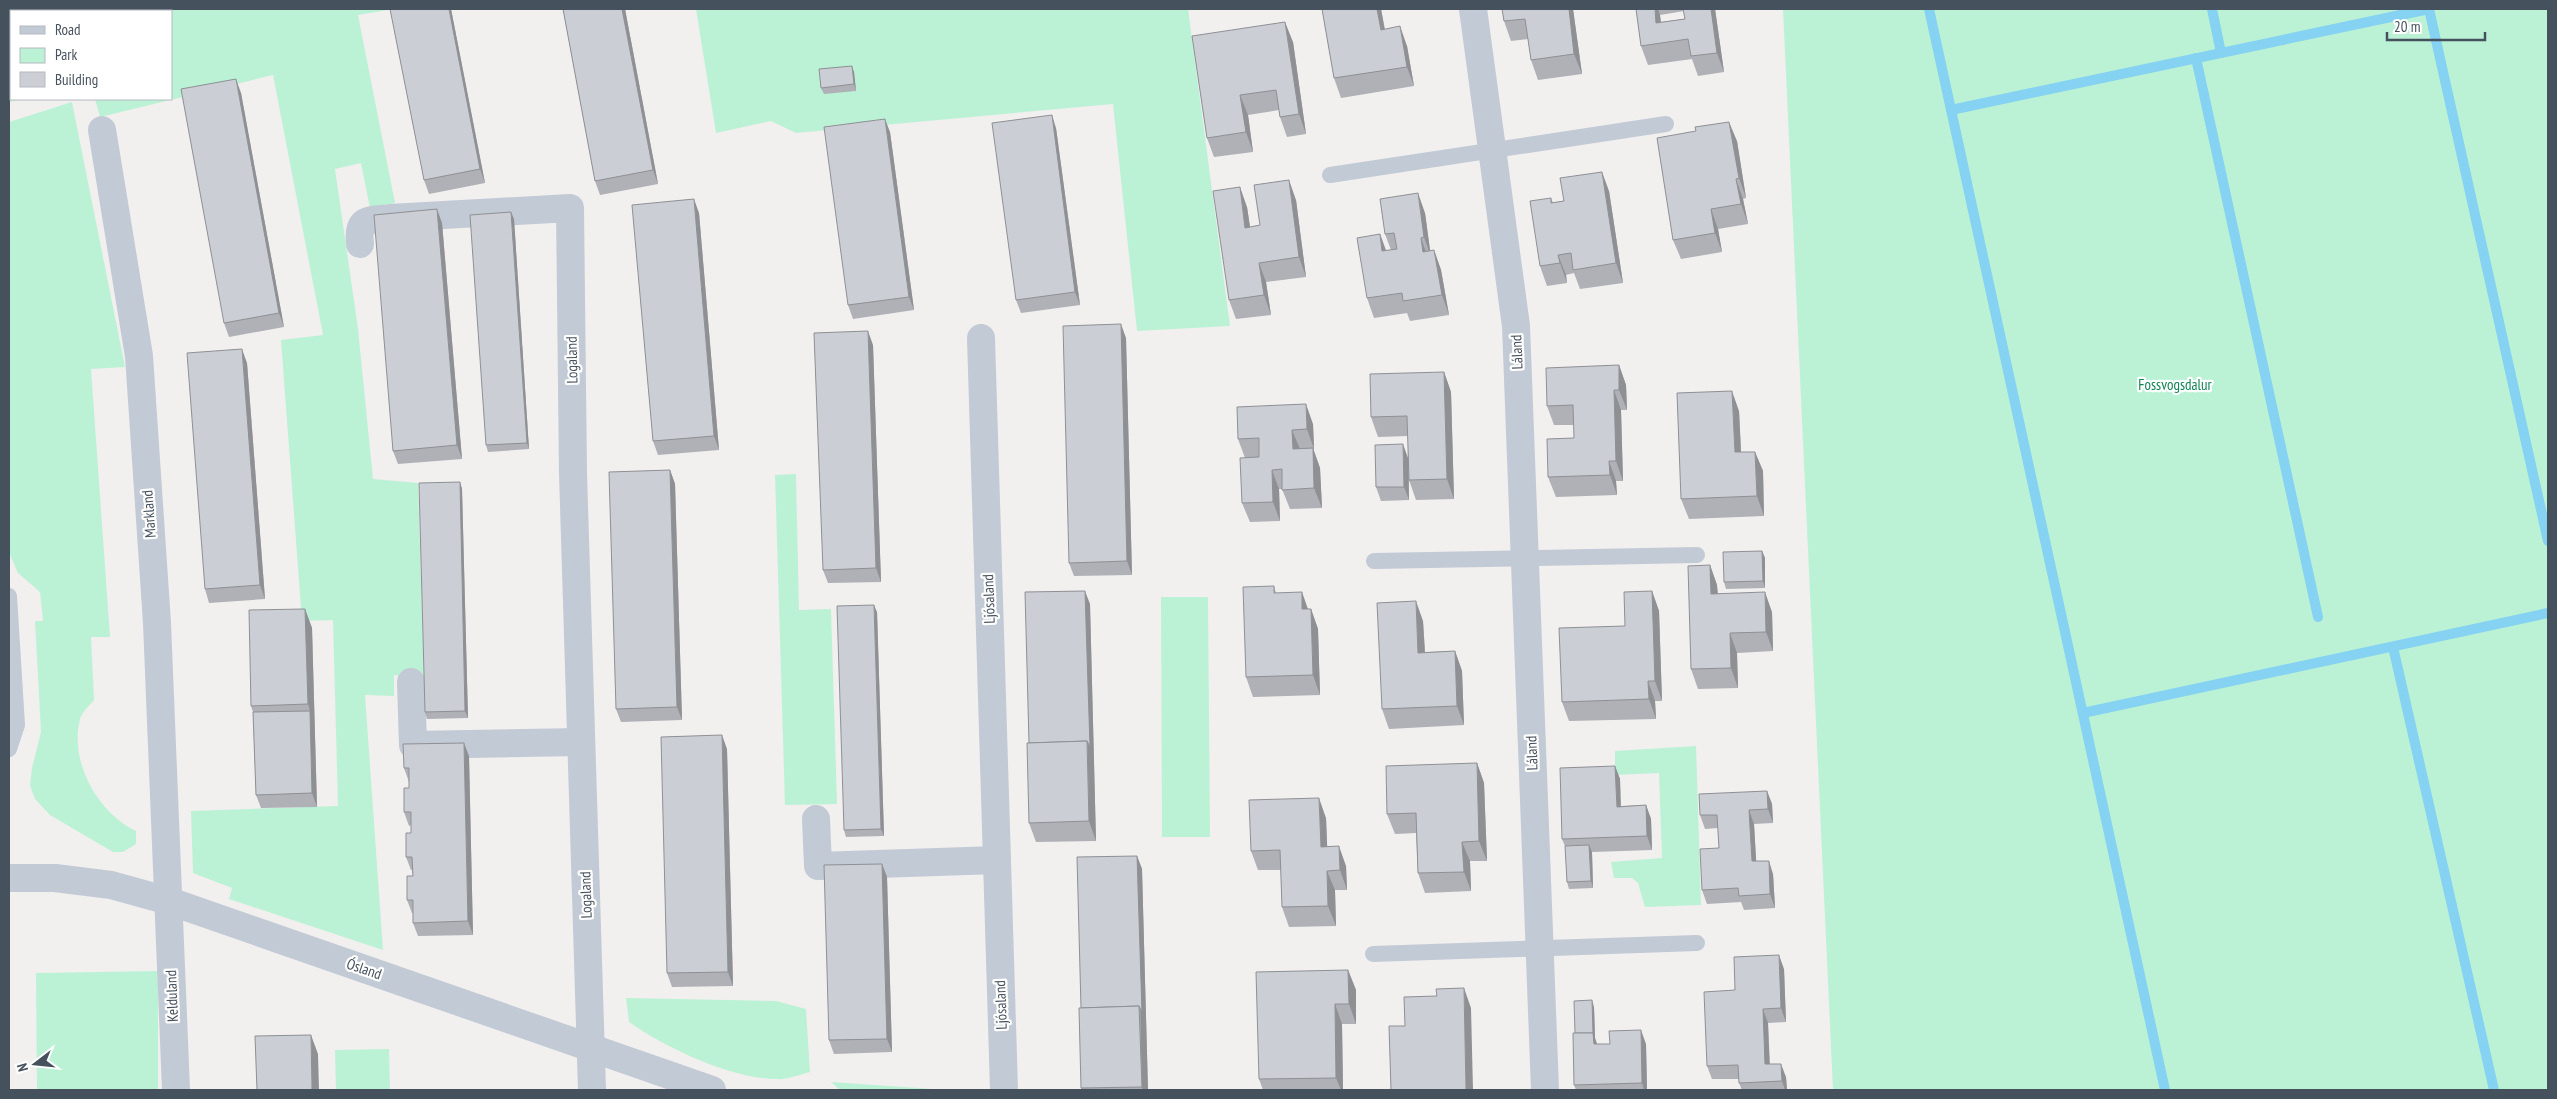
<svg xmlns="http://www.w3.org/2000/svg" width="2557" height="1099" font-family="'PT Sans Narrow',sans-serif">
	<rect width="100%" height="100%" fill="#f2efef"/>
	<!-- green -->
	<g fill="#bbf2d5">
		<path d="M12 9H394L358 15 395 203 370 208 361 163 335 169 358 329 373 479 418 483 424 678 394 675V696L365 695 383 950 229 899 232 888 193 873 191 811 338 806 333 620 302 621 281 340 323 335 273 75 100 117 95 99H171V11H13Z"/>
		<path d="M696 9H1188L1230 326 1137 331 1113 104 796 133 771 121 716 133Z"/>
		<path d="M1783 9H2548V1090H1833Z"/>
		<path d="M11 32V99H21L9 102V35Z"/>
		<path d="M72 102 125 367 91 369 110 637H91L94 700C90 705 82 712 80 719 69 762 98 813 136 831V844L123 852H113L50 815 35 799 30 785 32 768 41 732 35 621H43L40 592 18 573 9 552V122Z"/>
		<path d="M796 474 799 610 831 609 837 804 785 805 775 475Z"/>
		<path d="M1161 597H1208L1210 837H1162Z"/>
		<path d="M1696 746 1701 905 1645 907 1638 883 1632 878H1614L1611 862 1662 858 1659 773 1615 775V751Z"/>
		<path d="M158 971V1090H37L36 973Z"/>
		<path d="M626 998 776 1001 806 1009 810 1072C799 1075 786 1080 776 1079 731 1079 664 1047 629 1022Z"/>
		<path d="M389 1049 390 1090H336L335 1050Z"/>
		<path d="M831 1082 947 1090H840Z"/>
	</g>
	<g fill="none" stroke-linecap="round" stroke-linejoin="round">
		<!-- stream -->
		<g stroke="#85d2f2" stroke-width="10">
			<path d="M1929 9 2165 1090"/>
			<path d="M2212 9 2221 53"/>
			<path d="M2429 9 2548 541"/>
			<path d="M2196 58 2318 617"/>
			<path d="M1951 110 2429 9"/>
			<path d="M2393 647 2494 1090"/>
			<path d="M2083 713 2548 613"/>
		</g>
		<!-- service -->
		<g stroke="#c2cad5" stroke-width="16">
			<path d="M1330 175 1666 124"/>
			<path d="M1374 561 1697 555"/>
			<path d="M9 596 17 725 9 749"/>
			<path d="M1373 954 1697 943"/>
		</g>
		<!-- minor -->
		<g stroke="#c2cad5" stroke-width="28">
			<path d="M1473 9 1516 326 1545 1090"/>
			<path d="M102 130 139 356 157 623 176 1090"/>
			<path d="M360 244C357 217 368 221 390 218L570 208 573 473 592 1090"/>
			<path d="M981 338 1004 1090"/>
			<path d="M411 682 413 745 581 742"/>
			<path d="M816 819 818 866 997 860"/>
			<path d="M9 878H55L111 885 169 901 712 1090"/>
		</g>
	</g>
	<!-- wall -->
	<g fill="#afb1b6" fill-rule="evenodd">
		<path d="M451 9 485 183 429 194 424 180Z"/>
		<path d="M563 9H625L658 184 600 195 595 181Z"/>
		<path d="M1322 9H1381L1385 29 1407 46 1414 86 1341 98 1334 78Z"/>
		<path d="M1502 9H1573L1582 74 1538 80 1531 60 1528 39 1511 41 1504 21Z"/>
		<path d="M1636 9H1715L1724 72 1698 76 1692 59 1648 65 1641 46ZM1684 11 1685 19 1661 22 1660 15Z"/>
		<path d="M1192 36 1293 42 1306 134 1287 137 1280 117 1279 110 1248 115 1253 152 1214 157 1207 138Z"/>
		<path d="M854 72 856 91 824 94 821 88Z"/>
		<path d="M241 93 284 327 229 337 224 323Z"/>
		<path d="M1056 128 1080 305 1021 313 1016 300Z"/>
		<path d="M890 132 914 310 853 319 848 305Z"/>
		<path d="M1737 141 1746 198 1743 199 1748 224 1718 229 1722 252 1681 259 1673 240Z"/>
		<path d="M1609 191 1623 283 1580 289 1574 273 1566 275 1567 283 1547 286 1540 266 1551 198 1553 203Z"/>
		<path d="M1296 200 1306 277 1266 282 1271 315 1236 319 1229 300 1247 207 1250 227 1260 225Z"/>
		<path d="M699 213 719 450 658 455 653 441Z"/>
		<path d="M1425 213 1430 251 1434 250 1441 270 1449 315 1410 321 1407 313 1374 318 1367 298 1380 234 1386 250H1391L1385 234Z"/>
		<path d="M514 219 529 449 488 452 486 445Z"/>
		<path d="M442 223 462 459 398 464 393 451Z"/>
		<path d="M1126 338 1132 575 1074 576 1069 563Z"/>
		<path d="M873 345 881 582 828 583 823 570Z"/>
		<path d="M247 363 265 599 209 603 205 589Z"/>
		<path d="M1619 365 1626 385 1627 410H1621L1623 481H1616L1617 495 1556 497 1548 477 1574 438V425H1554L1547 406Z"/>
		<path d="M1444 372 1451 392 1454 499 1416 500 1409 480V468V500L1381 501 1376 487 1408 457V436L1378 437 1371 417Z"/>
		<path d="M1739 411 1741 452H1755L1763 471 1764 516 1689 519 1681 499Z"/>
		<path d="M1313 424 1314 449H1313L1320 468 1322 508 1290 509 1282 489H1279L1280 521 1250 522 1242 503 1245 458 1238 439Z"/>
		<path d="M670 470 675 484 682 720 621 722 616 709Z"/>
		<path d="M460 482 462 489 468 718 427 719 425 712Z"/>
		<path d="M1762 551 1765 558V588L1726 589 1724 582Z"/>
		<path d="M1710 565 1717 585 1718 594 1772 612 1773 651 1737 653 1738 688 1698 689 1691 669Z"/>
		<path d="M1274 586 1276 593 1308 609H1311L1318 629 1320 695 1253 697 1246 677Z"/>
		<path d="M1652 591 1659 611 1662 701H1655L1656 719 1569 721 1562 702 1625 626Z"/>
		<path d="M1090 604 1096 841 1036 842 1029 823V743Z"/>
		<path d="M305 609 312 628 317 807 261 808 256 795 253 712 251 706Z"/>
		<path d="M877 612 884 836 846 837 844 830Z"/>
		<path d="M1423 621 1425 652 1455 651 1462 671 1464 725 1389 729 1382 709Z"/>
		<path d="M727 749 733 986 672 987 667 973Z"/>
		<path d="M469 756 473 935 418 936 413 923V913H412L407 900 413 876 412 870H411L406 857 411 833V825L409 826 404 812 409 788V782L404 768Z"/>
		<path d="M1477 763 1484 783 1487 861H1470L1471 891 1425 893 1418 873 1416 833 1395 834 1387 814Z"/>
		<path d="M1615 766 1620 779 1621 806 1646 805 1651 819 1652 850 1592 852 1593 888 1569 889 1567 882 1565 846 1562 839Z"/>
		<path d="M1767 791 1772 804 1773 823 1754 824 1756 861 1773 874 1775 908 1744 910 1741 902 1707 904 1702 890 1719 848 1718 828 1705 829 1700 815Z"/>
		<path d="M1326 818 1327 846 1346 866 1347 890H1335L1336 926 1289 927 1282 907 1281 870H1258L1251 851Z"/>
		<path d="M1137 856 1142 869 1148 1090H1081V1008Z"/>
		<path d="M882 864 887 877 892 1052 834 1054 829 1040Z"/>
		<path d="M1784 969 1786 1022 1768 1023 1770 1064 1786 1077 1787 1090H1742L1739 1083V1079H1712L1707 1066 1735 990Z"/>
		<path d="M1348 970 1356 990V1024H1342L1343 1090H1263L1259 1079Z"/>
		<path d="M1594 1007 1595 1038 1597 1044H1646L1647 1090H1576L1574 1085 1575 1033Z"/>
	</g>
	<!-- shaded-wall -->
	<g fill="#8e9094">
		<path d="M449 9H451L485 183 480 169Z"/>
		<path d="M622 9H625L658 184 653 170Z"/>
		<path d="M1377 9H1381L1388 49 1381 30Z"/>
		<path d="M1569 9H1573L1582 74 1574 54Z"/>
		<path d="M1655 9H1658L1660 15 1663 43 1656 23Z"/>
		<path d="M1711 9H1715L1724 72 1717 53Z"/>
		<path d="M1285 22 1293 42 1306 134 1299 114Z"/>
		<path d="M1400 26 1407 46 1414 86 1407 67Z"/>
		<path d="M852 66 854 72 856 91 854 84Z"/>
		<path d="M236 79 241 93 284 327 279 313Z"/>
		<path d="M1240 95 1248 115 1253 152 1246 132Z"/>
		<path d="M1052 115 1056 128 1080 305 1075 292Z"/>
		<path d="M885 119 890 132 914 310 909 297Z"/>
		<path d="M1729 122 1737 141 1746 198 1739 178Z"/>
		<path d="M1602 172 1609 191 1623 283 1616 263Z"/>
		<path d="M1736 179 1743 199 1748 224 1741 204Z"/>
		<path d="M1289 180 1296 200 1306 277 1299 257Z"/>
		<path d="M1240 187 1247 207 1253 247 1245 228Z"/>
		<path d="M1418 193 1425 213 1431 257 1424 237Z"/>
		<path d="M694 199 699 213 719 450 714 436Z"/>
		<path d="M437 209 442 223 462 459 457 445Z"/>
		<path d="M1711 209 1718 229 1722 252 1715 233Z"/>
		<path d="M511 212 514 219 529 449 527 443Z"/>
		<path d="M1380 234 1387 254 1382 251Z"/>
		<path d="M1421 238 1428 258 1423 252Z"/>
		<path d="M1434 250 1441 270 1449 315 1442 295Z"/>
		<path d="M1558 255 1566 275 1567 283 1560 263Z"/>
		<path d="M1259 263 1266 282 1271 315 1264 295Z"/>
		<path d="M1121 324 1126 338 1132 575 1127 561Z"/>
		<path d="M868 331 873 345 881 582 876 568Z"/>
		<path d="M242 349 247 363 265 599 260 585Z"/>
		<path d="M1619 365 1626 385 1627 410 1619 390Z"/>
		<path d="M1444 372 1451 392 1454 499 1447 479Z"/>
		<path d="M1614 390 1621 410 1623 481 1616 461Z"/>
		<path d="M1732 391 1739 411 1742 472 1735 452Z"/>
		<path d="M1306 404 1313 424 1314 449 1307 429Z"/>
		<path d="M1292 430 1300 449H1293Z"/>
		<path d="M1403 444 1408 458 1409 500 1404 487Z"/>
		<path d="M1313 448 1320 468 1322 508 1314 488Z"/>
		<path d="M1755 452 1763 471 1764 516 1757 496Z"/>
		<path d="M1609 461 1616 481 1617 495 1610 475Z"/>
		<path d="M670 470 675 484 682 720 677 707Z"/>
		<path d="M1272 470 1279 489 1280 521 1273 502Z"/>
		<path d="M460 482 462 489 468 718 465 711Z"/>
		<path d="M1762 551 1765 558V588L1763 581Z"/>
		<path d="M1710 565 1717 585 1719 614 1711 594Z"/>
		<path d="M1085 591 1090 604 1096 841 1089 821Z"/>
		<path d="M1652 591 1659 611 1662 701 1655 681Z"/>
		<path d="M1302 592 1309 612 1302 609Z"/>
		<path d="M1765 592 1772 612 1773 651 1766 632Z"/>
		<path d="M1416 601 1423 621 1426 672 1418 653Z"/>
		<path d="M874 605 877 612 884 836 881 829Z"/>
		<path d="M305 609 312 628 317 807 312 793 310 711 308 704Z"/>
		<path d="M1311 609 1318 629 1320 695 1313 675Z"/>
		<path d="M1730 633 1737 653 1738 688 1731 668Z"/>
		<path d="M1455 651 1462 671 1464 725 1457 706Z"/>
		<path d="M1648 681 1655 701 1656 719 1649 699Z"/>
		<path d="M722 735 727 749 733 986 728 972Z"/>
		<path d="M464 743 469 756 473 935 468 921Z"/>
		<path d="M1477 763 1484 783 1487 861 1479 841Z"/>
		<path d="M1615 766 1620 779 1621 820 1617 807Z"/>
		<path d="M1767 791 1772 804 1773 823 1768 809Z"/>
		<path d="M1319 798 1326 818 1328 866 1321 847Z"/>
		<path d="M1646 805 1651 819 1652 850 1647 836Z"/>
		<path d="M1749 810 1754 824 1757 875 1752 861Z"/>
		<path d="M1462 842 1470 861 1471 891 1464 872Z"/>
		<path d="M1589 845 1592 852 1593 888 1591 881Z"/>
		<path d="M1339 846 1346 866 1347 890 1340 870Z"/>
		<path d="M1137 856 1142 869 1148 1090H1143L1142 1087Z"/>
		<path d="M1769 861 1773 874 1775 908 1770 894Z"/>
		<path d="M882 864 887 877 892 1052 887 1039Z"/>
		<path d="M1327 871 1335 890 1336 926 1328 906Z"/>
		<path d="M1779 955 1784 969 1786 1022 1781 1008Z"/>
		<path d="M1348 970 1356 990V1024L1349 1004Z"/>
		<path d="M1464 988 1471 1008 1473 1090H1466Z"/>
		<path d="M1592 1000 1594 1007 1595 1038 1598 1047 1594 1044 1593 1040Z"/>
		<path d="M1335 1004 1342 1024 1343 1090H1341L1336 1078Z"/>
		<path d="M1763 1009 1768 1023 1770 1078 1765 1064Z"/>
		<path d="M1641 1030 1646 1044 1647 1090H1644L1642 1083Z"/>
		<path d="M311 1035 318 1054 319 1090H312Z"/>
		<path d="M1781 1064 1786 1077 1787 1090H1785L1782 1081Z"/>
	</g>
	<!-- building -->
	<g fill="#cbced4" stroke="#8e9094">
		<path d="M390 9H449L480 169 424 180Z"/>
		<path d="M563 9H622L653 170 595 181Z"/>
		<path d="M1322 9H1377L1381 30 1400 26 1407 67 1334 78Z"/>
		<path d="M1502 9H1569L1574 54 1531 60 1525 19 1504 21Z"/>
		<path d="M1636 9H1655L1656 23 1685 19 1683 9H1711L1717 53 1691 56 1688 39 1641 46Z"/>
		<path d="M1285 22 1299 114 1280 117 1276 90 1240 95 1246 132 1207 138 1192 36Z"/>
		<path d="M852 66 854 84 821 88 819 69Z"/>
		<path d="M236 79 279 313 224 323 181 89Z"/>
		<path d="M1052 115 1075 292 1016 300 992 123Z"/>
		<path d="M885 119 909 297 848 305 824 127Z"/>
		<path d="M1729 122 1739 178 1736 179 1741 204 1711 209 1715 233 1673 240 1657 138 1696 131 1695 127Z"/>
		<path d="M1602 172 1616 263 1573 270 1571 253 1558 255 1560 263 1540 266 1530 201 1551 198V203L1564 201 1560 178Z"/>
		<path d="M1289 180 1299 257 1259 263 1264 295 1229 300 1213 191 1240 187 1245 228 1260 225 1254 185Z"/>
		<path d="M1418 193 1424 237 1421 238 1423 252 1434 250 1442 295 1403 301 1402 293 1367 298 1357 238 1380 234 1382 251 1397 249 1394 233 1385 234 1380 199Z"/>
		<path d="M694 199 714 436 653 441 632 205Z"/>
		<path d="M437 209 457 445 393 451 374 215Z"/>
		<path d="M511 212 527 443 486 445 470 215Z"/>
		<path d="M1121 324 1127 561 1069 563 1063 326Z"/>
		<path d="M868 331 876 568 823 570 814 333Z"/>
		<path d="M242 349 260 585 205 589 187 353Z"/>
		<path d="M1619 365V390H1614L1616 461H1609L1610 475 1548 477 1547 439 1574 438 1573 405 1547 406 1546 368Z"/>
		<path d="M1444 372 1447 479 1409 480 1407 416 1371 417 1370 374Z"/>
		<path d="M1732 391 1735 452H1755L1757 496 1681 499 1677 393Z"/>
		<path d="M1306 404 1307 429 1292 430 1293 449 1313 448 1314 488 1282 490V469L1272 470 1273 502 1242 503 1240 458 1259 457V438L1238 439 1237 407Z"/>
		<path d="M1403 444 1404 487H1376L1375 445Z"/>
		<path d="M670 470 677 707 616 709 609 472Z"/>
		<path d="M460 482 465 711 425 712 419 483Z"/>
		<path d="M1762 551 1763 581 1724 582 1723 552Z"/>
		<path d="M1710 565 1711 594 1765 592 1766 632 1730 633 1731 668 1691 669 1688 566Z"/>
		<path d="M1274 586V593L1302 592V609H1311L1313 675 1246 677 1243 587Z"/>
		<path d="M1085 591 1090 747 1087 741 1029 743 1025 592Z"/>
		<path d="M1652 591 1655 681H1648L1649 699 1562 702 1559 628 1625 626 1624 592Z"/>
		<path d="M1416 601 1418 653 1455 651 1457 706 1382 709 1377 603Z"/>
		<path d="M874 605 881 829 844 830 837 606Z"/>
		<path d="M305 609 308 704 251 706 249 610Z"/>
		<path d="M310 711 312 793 256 795 253 712Z"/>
		<path d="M722 735 728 972 667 973 661 737Z"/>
		<path d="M1087 741 1089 821 1029 823 1027 743Z"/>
		<path d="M464 743 468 921 413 923V900H407V876H413L412 857H406V833H411V812H404V788H409V768H404L403 744Z"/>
		<path d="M1477 763 1479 841 1462 842 1464 872 1418 873 1416 813 1387 814 1386 766Z"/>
		<path d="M1615 766 1617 807 1646 805 1647 836 1562 839 1560 768Z"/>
		<path d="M1767 791 1768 809 1749 810 1752 861H1769L1770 894 1739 896 1738 888 1702 890 1700 849 1719 848 1717 815H1700L1699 794Z"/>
		<path d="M1319 798 1321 847 1339 846 1340 870 1327 871 1328 906 1282 907 1280 850 1251 851 1249 800Z"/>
		<path d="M1589 845 1591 881 1567 882 1565 846Z"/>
		<path d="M1137 856 1142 1012 1139 1006 1081 1008 1077 857Z"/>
		<path d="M882 864 887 1039 829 1040 824 865Z"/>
		<path d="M1779 955 1781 1008 1763 1009 1765 1064H1781L1782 1081 1739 1083 1738 1065 1707 1066 1704 992 1735 990 1734 957Z"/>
		<path d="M1348 970 1349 1004H1335L1336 1078 1259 1079 1256 972Z"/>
		<path d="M1464 988 1466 1090H1391L1389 1026H1405L1404 997 1437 996 1436 989Z"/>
		<path d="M1592 1000 1593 1033H1575L1574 1001Z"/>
		<path d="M1139 1006 1142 1087 1081 1088 1079 1008Z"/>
		<path d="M1641 1030 1642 1083 1574 1085 1573 1033H1593L1594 1044H1610L1609 1031Z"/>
		<path d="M311 1035 312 1090H257L255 1036Z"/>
	</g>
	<g text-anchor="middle" stroke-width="4.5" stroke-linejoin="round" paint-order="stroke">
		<!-- street labels -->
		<g font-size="15" fill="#46515e" stroke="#fff">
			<text transform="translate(1517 352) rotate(-92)" y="5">Láland</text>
			<text transform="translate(572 360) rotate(-91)" y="5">Logaland</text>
			<text transform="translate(149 514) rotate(-94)" y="5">Markland</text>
			<text transform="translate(989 599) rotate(-92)" y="5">Ljósaland</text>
			<text transform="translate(1532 753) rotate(-92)" y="5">Láland</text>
			<text transform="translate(586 895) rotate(-92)" y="5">Logaland</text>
			<text transform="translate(364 969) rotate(19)" y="5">Ósland</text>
			<text transform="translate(172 996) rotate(-92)" y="5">Kelduland</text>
			<text transform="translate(1001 1005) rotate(-92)" y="5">Ljósaland</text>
		</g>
		<!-- park labels -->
		<g font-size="15" fill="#118554" stroke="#fff">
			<text x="2175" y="390">Fossvogsdalur</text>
		</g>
	</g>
	<!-- border -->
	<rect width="2557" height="1099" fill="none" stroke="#46515e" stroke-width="20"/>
	<!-- legend -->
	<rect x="10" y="10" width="162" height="90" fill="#ffffff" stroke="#b5b9bf"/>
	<rect x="20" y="26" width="25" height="8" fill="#c2cad5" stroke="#b5b9bf"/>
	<text x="55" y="35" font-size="15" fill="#46515e">Road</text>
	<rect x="20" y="48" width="25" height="15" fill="#bbf2d5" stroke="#b5b9bf"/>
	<text x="55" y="60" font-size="15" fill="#46515e">Park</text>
	<rect x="20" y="72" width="25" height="15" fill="#cbced4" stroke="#b5b9bf"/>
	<text x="55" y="85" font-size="15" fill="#46515e">Building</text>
	<!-- north arrow -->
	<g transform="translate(35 1064) rotate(254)" stroke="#ffffff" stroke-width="4" paint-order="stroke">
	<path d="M0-4L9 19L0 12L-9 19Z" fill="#46515e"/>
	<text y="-8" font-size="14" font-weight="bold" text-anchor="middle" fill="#46515e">N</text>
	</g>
	<!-- scale -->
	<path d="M2387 32v8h98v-8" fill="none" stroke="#46515e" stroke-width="2.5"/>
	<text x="2394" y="32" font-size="15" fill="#46515e" stroke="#ffffff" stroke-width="4" paint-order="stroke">20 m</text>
</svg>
